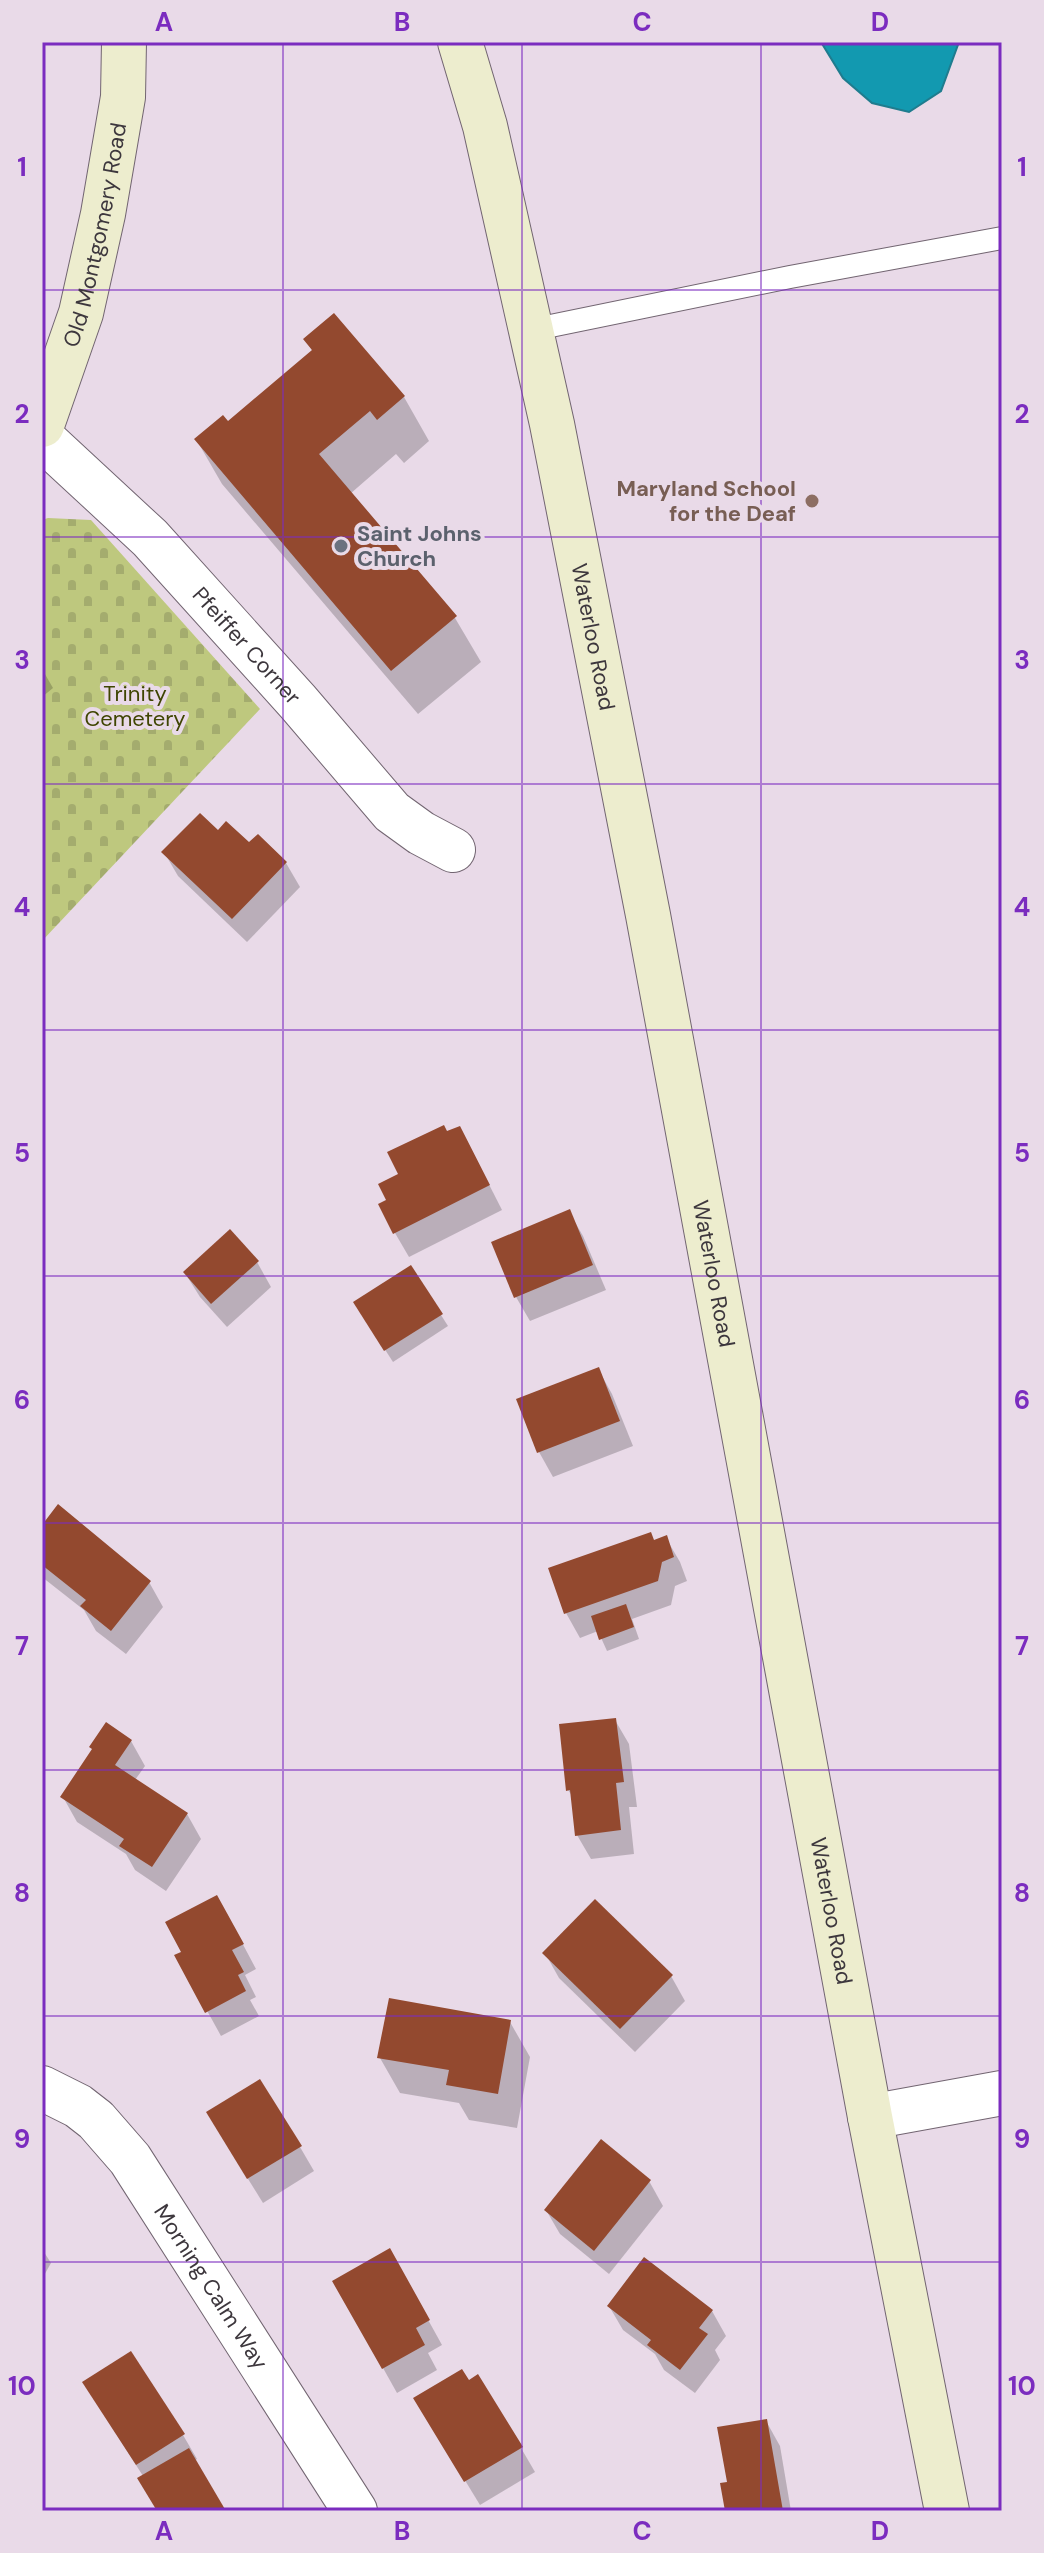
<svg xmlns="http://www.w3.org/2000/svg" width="1044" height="2553" font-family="'DM Sans',sans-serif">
	<defs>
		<pattern id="cemetery-stones" width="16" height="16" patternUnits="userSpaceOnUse" patternTransform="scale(2)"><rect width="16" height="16" fill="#bec87e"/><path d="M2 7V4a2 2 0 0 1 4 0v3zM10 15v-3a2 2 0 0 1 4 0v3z" fill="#a4ac6e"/></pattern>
	</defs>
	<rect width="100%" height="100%" fill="#e9dae8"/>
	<!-- cemetery -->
	<path fill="url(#cemetery-stones)" d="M48 518 91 520 260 709 42 941V520Z"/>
	<!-- water -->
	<path fill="#1299b0" stroke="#1f7c8e" stroke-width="2" d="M821 42H959L941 91 909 112 872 103 843 78Z"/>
	<!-- shadow -->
	<g fill="#0003">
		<path d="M334 315 404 397 429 441 404 463 396 454 350 494 455 618 481 662 418 714 222 484 196 439 228 424 313 352 305 339Z"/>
		<path d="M42 669 53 688 42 697Z"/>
		<path d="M218 833 286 863 300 887 247 942 178 876 164 852Z"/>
		<path d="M447 1134 473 1153 502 1210 409 1257 395 1233 389 1201 400 1175Z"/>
		<path d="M569 1212 583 1236 606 1290 530 1321 516 1297Z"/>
		<path d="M257 1262 271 1287 227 1327 200 1297 185 1273Z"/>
		<path d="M362 1314 441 1315 448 1326 393 1362Z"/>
		<path d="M598 1369 612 1394 633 1446 553 1477 539 1452Z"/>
		<path d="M42 1528 149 1582 163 1607 126 1654 96 1631 84 1610 42 1577Z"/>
		<path d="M666 1538 680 1562 687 1581 675 1586 671 1605 632 1619 639 1639 607 1651 598 1631 580 1638 566 1613 655 1542Z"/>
		<path d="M615 1720 629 1744 637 1807H629L634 1854 591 1859 577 1835 573 1797 568 1790Z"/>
		<path d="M131 1741 145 1766 135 1780 187 1814 201 1839 166 1891 135 1870 126 1854 77 1822 63 1797 93 1751Z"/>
		<path d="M231 1922 256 1969 245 1975 256 1997 250 2000 259 2016 221 2036 177 1956Z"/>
		<path d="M545 1953 671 1976 685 2001 635 2052 559 1978Z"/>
		<path d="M510 2022 530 2057 517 2128 469 2120 459 2103 400 2093 380 2058Z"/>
		<path d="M222 2137 300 2147 314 2171 263 2203Z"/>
		<path d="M649 2181 663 2206 609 2274 560 2234 546 2210Z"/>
		<path d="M42 2249 51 2263 42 2279Z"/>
		<path d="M390 2251 442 2345 428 2353 437 2370 397 2393 335 2282Z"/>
		<path d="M609 2306 712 2311 726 2336 715 2350 720 2360 695 2393 664 2370 655 2354 623 2330Z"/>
		<path d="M99 2407 183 2435 197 2459 194 2461 224 2511H159L143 2476Z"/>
		<path d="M766 2421 780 2446 791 2511H727Z"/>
		<path d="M430 2423 521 2448 535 2472 480 2505Z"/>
	</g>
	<!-- building -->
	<g fill="#93492f">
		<path d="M334 313 405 396 377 420 370 411 319 454 457 616 391 671 194 439 223 415 228 421 312 350 303 339Z"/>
		<path d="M200 813 218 830 226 821 249 842 258 834 287 862 232 919 161 852Z"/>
		<path d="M444 1125 447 1131 460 1126 490 1185 393 1234 378 1204 386 1200 378 1184 398 1174 387 1152Z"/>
		<path d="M570 1209 593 1265 514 1298 491 1242Z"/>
		<path d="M230 1229 259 1261 211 1304 183 1272Z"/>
		<path d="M411 1265 443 1314 384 1351 353 1302Z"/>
		<path d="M599 1367 620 1421 537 1453 516 1399Z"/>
		<path d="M58 1504 151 1581 111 1631 80 1606 86 1600 42 1565V1525Z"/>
		<path d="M651 1532 654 1540 667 1535 674 1557 662 1562 658 1581 564 1614 548 1568Z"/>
		<path d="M626 1604 634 1627 599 1640 591 1616Z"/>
		<path d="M616 1718 624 1782 616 1783 621 1830 575 1836 570 1790 566 1791 559 1724Z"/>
		<path d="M106 1722 132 1740 115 1765 188 1813 152 1867 119 1846 124 1839 60 1797 92 1749 89 1747Z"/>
		<path d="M217 1895 244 1944 232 1950 244 1972 238 1975 246 1991 205 2013 174 1955 181 1952 165 1922Z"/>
		<path d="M595 1899 673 1975 620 2029 542 1953Z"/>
		<path d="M389 1998 511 2020 498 2094 446 2085 449 2070 377 2058Z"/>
		<path d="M260 2079 302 2146 247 2179 206 2112Z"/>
		<path d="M601 2139 651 2180 594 2251 544 2210Z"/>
		<path d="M390 2248 430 2320 416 2328 425 2345 382 2369 332 2281Z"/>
		<path d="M644 2257 713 2310 699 2328 708 2334 680 2370 647 2345 651 2340 607 2306Z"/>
		<path d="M131 2351 185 2434 136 2465 82 2382Z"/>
		<path d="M462 2369 469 2380 478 2374 523 2447 464 2482 413 2398Z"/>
		<path d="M767 2419 783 2511H725L720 2483 727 2482 717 2427Z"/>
		<path d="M189 2448 226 2511H157L137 2478Z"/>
	</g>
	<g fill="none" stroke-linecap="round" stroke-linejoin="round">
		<defs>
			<path id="lane" d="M531 330 790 277 1002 238"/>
			<g id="street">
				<path id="s1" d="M42 438 150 538 298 702 392 812 421 833 453 850"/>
				<path id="s2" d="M42 2088 78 2106 96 2120 130 2159 355 2511"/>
				<path d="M870 2117 1002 2093"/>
			</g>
			<g id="secondary">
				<path id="s3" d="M460 42 485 126 552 424 648 915 870 2117 947 2511"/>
				<path id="s4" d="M42 425 81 313 103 214 123 97 124 42"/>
			</g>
		</defs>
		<!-- lane casing -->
		<use href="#lane" stroke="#726571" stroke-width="24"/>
		<!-- street casing -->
		<use href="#street" stroke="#726571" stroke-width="46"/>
		<!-- secondary casing -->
		<use href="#secondary" stroke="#726571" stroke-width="46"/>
		<!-- lane -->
		<use href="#lane" stroke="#fff" stroke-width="22"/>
		<!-- street -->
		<use href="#street" stroke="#fff" stroke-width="44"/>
		<!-- secondary -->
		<use href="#secondary" stroke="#ededce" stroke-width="44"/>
	</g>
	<!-- grid -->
	<path fill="none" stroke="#7b2cbf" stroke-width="2" stroke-opacity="0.55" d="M283 42V2511M522 42V2511M761 42V2511M42 290H1002M42 537H1002M42 784H1002M42 1030H1002M42 1276H1002M42 1523H1002M42 1770H1002M42 2016H1002M42 2262H1002"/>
	<!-- markers -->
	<circle fill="#8d6e63" stroke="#e9dae8" stroke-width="3" cx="812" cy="501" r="8"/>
	<circle fill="#6b7280" stroke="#e9dae8" stroke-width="3" cx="341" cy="546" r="8"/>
	<g text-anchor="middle" stroke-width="8" stroke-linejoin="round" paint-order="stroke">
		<!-- street labels -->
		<g font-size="22" fill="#3d373d" stroke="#e9dae8">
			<text dy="8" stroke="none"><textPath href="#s4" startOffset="198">Old Montgomery Road</textPath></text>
			<text dy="8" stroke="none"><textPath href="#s3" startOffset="610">Waterloo Road</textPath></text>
			<text dy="8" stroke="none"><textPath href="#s1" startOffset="292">Pfeiffer Corner</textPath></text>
			<text dy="8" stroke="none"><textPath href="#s3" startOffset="1258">Waterloo Road</textPath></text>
			<text dy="8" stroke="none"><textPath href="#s3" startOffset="1906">Waterloo Road</textPath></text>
			<text dy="8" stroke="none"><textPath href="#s2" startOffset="266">Morning Calm Way</textPath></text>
		</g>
		<!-- education labels -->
		<g font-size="22" font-weight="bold" fill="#785e54" stroke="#e9dae8" text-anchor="end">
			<text x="796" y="496">Maryland School<tspan x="796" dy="25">for the Deaf</tspan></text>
		</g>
		<!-- worship labels -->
		<g font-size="22" font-weight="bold" fill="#5b616d" stroke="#e9dae8" text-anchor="start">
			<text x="357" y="541">Saint Johns<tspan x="357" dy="25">Church</tspan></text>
		</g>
		<!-- park labels -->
		<g font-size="22" fill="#3f4502" stroke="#e9dae8">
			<text x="135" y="701">Trinity<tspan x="135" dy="25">Cemetery</tspan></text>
		</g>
	</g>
	<!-- border -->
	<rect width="1044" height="2553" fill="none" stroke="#e9dae8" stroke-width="88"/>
	<rect x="44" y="44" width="956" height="2465" fill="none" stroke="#7b2cbf" stroke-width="3"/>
	<g font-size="26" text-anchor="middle" font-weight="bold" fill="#7b2cbf">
		<text x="164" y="31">A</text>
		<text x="402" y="31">B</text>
		<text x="642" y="31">C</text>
		<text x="880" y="31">D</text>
		<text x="22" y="176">1</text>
		<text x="1022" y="176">1</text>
		<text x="22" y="423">2</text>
		<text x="1022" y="423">2</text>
		<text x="22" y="669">3</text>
		<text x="1022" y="669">3</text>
		<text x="22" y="916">4</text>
		<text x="1022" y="916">4</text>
		<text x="22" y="1162">5</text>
		<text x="1022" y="1162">5</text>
		<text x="22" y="1409">6</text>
		<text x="1022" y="1409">6</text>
		<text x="22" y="1655">7</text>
		<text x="1022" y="1655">7</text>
		<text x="22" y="1902">8</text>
		<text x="1022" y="1902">8</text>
		<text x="22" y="2148">9</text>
		<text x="1022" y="2148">9</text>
		<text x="22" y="2395">10</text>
		<text x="1022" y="2395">10</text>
		<text x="164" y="2540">A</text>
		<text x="402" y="2540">B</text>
		<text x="642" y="2540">C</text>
		<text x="880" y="2540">D</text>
	</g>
</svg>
